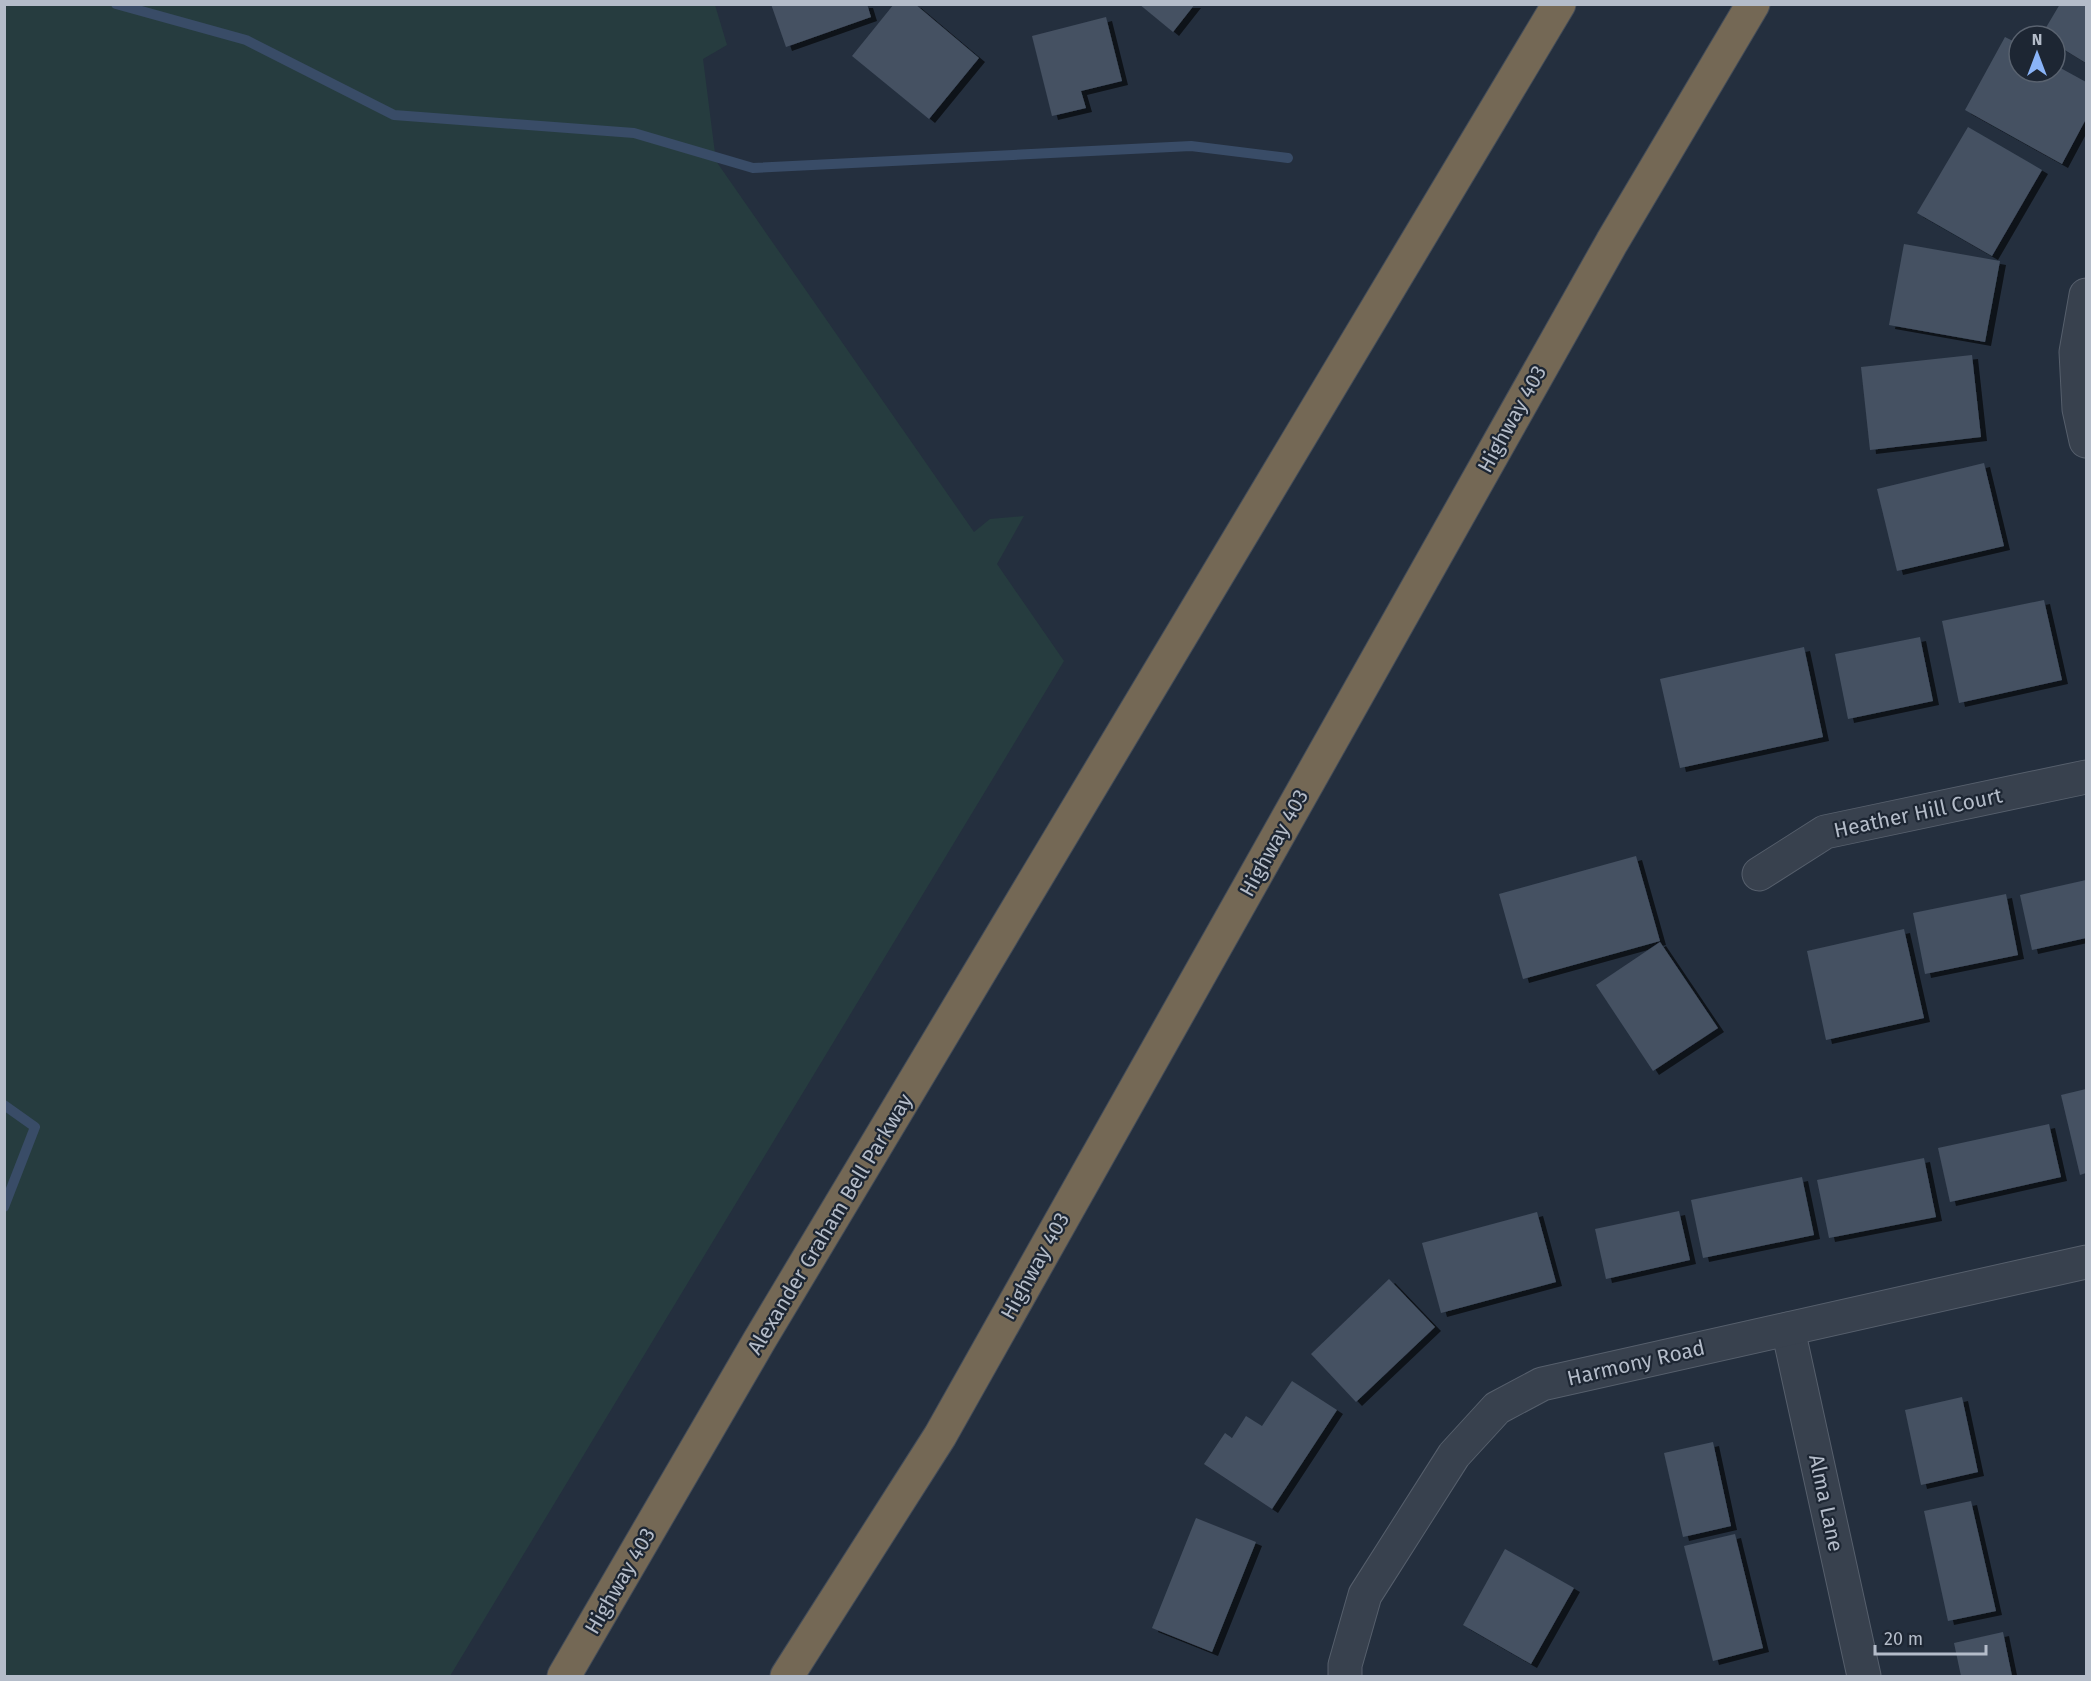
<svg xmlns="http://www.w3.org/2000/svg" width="2091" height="1681" font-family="'Fira Sans',sans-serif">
	<defs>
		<filter id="shadow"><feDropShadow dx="6" dy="4" stdDeviation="0" flood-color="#0009"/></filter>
	</defs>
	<rect width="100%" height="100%" fill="#242f3e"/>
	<!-- green -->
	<path fill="#263c3f" d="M5 4 715 5 727 45 703 59 716 161 974 532 990 519 1024 516 997 564 1064 661 450 1676H5Z"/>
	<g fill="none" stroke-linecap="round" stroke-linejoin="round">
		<!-- stream -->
		<g stroke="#394c67" stroke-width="10">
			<path d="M116 4 246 40 394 115 634 133 753 168 1191 146 1288 158"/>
			<path d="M4 1105 35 1127 4 1207"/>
		</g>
	</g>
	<!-- building -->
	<g fill="#455162" filter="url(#shadow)">
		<path d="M771 4H867L871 17 786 47Z"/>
		<path d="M894 4H915L979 58 929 119 852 56Z"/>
		<path d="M1139 4H1195L1173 32Z"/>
		<path d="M2060 4H2086V63L2055 44V36H2041Z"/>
		<path d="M1106 17 1122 81 1081 91 1086 108 1052 116 1032 36Z"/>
		<path d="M2005 37 2019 44V72H2055V65L2086 82V119L2062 164 1965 110Z"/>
		<path d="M1968 127 2042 170 1992 256 1917 213Z"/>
		<path d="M1904 244 2000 261 1985 342 1889 325Z"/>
		<path d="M1972 355 1981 437 1870 450 1861 367Z"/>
		<path d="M1984 463 2004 546 1897 571 1877 489Z"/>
		<path d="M2044 600 2062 680 1959 703 1942 621Z"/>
		<path d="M1920 637 1933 701 1848 719 1835 654Z"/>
		<path d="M1804 647 1823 737 1680 768 1660 679Z"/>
		<path d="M1636 856 1660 941 1523 979 1499 894Z"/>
		<path d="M2086 880V938L2032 950 2020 895Z"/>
		<path d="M2006 894 2018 955 1925 974 1913 913Z"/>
		<path d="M1904 929 1924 1018 1826 1040 1807 951Z"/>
		<path d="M1660 942 1718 1028 1653 1071 1596 985Z"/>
		<path d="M2086 1089V1173L2080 1175 2061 1095Z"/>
		<path d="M2049 1124 2061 1177 1950 1202 1938 1148Z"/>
		<path d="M1924 1158 1936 1217 1829 1238 1817 1180Z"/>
		<path d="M1802 1177 1814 1235 1703 1258 1691 1200Z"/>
		<path d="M1679 1211 1690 1260 1606 1279 1595 1229Z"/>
		<path d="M1537 1212 1556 1282 1441 1313 1422 1243Z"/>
		<path d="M1389 1279 1435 1327 1356 1402 1311 1354Z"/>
		<path d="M1292 1381 1337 1410 1272 1509 1204 1464 1225 1433 1232 1438 1246 1416 1262 1426Z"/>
		<path d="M1962 1397 1978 1472 1921 1485 1905 1410Z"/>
		<path d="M1713 1442 1731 1526 1683 1537 1664 1453Z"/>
		<path d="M1971 1501 1996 1611 1948 1621 1924 1511Z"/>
		<path d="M1196 1518 1256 1542 1212 1652 1152 1628Z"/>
		<path d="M1735 1534 1763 1648 1713 1661 1684 1546Z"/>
		<path d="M1505 1549 1574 1588 1531 1664 1463 1625Z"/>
		<path d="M2003 1632 2012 1676H1961L1954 1643Z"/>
	</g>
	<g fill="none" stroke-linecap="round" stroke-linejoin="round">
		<defs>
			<g id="street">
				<path d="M2086 295 2076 352 2079 409 2086 441"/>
				<path d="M1759 874 1825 832 2086 777"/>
				<path d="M1788 1329 1864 1676"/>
				<path d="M1345 1676V1665L1365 1595 1454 1455 1497 1408 1542 1384 2086 1262"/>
			</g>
			<g id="highway">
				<path d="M564 1676 759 1341 1559 4"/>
				<path d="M787 1676 940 1436 1612 242 1753 4"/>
			</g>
		</defs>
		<!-- street casing -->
		<use href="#street" stroke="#565f6c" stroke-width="35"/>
		<!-- highway casing -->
		<use href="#highway" stroke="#434c59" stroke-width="35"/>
		<!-- street -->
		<use href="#street" stroke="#38414e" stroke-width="33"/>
		<!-- highway -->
		<use href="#highway" stroke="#746855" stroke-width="33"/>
	</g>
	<g text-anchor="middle" stroke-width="4.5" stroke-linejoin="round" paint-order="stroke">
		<!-- street labels -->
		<g font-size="21" fill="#b4bcc9" stroke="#1d2633">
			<text transform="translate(1512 419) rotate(-61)" y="7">Highway 403</text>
			<text transform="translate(1918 813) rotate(-12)" y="7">Heather Hill Court</text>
			<text transform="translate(1274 843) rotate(-61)" y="7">Highway 403</text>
			<text transform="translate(830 1224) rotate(-59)" y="7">Alexander Graham Bell Parkway</text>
			<text transform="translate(1035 1266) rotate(-61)" y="7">Highway 403</text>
			<text transform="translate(1636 1363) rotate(-13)" y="7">Harmony Road</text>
			<text transform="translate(1826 1503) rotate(78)" y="7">Alma Lane</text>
			<text transform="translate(620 1581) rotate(-60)" y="7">Highway 403</text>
		</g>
	</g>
	<!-- border -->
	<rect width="2091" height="1681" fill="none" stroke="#b4bcc9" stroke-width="12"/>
	<!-- north arrow -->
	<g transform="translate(2037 54)"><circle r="28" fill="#1d2633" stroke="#59626f" stroke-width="1.5"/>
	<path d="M0-4.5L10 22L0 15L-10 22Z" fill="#8ab4f8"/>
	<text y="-9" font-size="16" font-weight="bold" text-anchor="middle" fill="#b4bcc9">N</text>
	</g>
	<!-- scale -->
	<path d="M1875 1645v9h111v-9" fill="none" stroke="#b4bcc9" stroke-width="3"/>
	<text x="1884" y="1645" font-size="18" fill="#b4bcc9" stroke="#1d2633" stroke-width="4.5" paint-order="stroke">20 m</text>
</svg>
